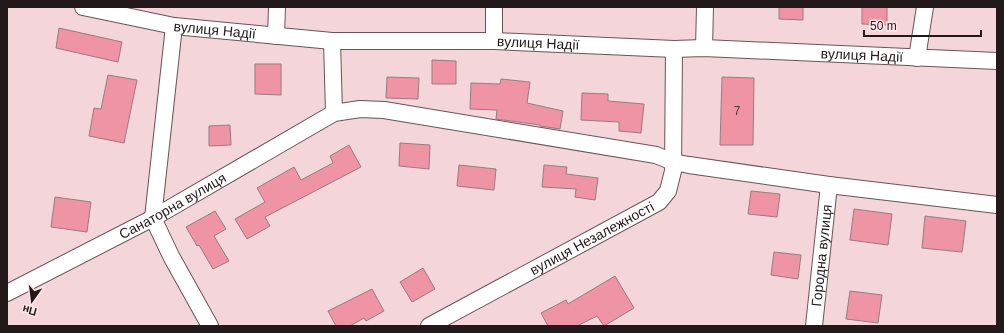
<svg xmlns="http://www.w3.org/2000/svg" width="1004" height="333" font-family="Arial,sans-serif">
	<rect width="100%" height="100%" fill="#f4d6da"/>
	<!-- building -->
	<g fill="#ef94a4" stroke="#977c80">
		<path d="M779 7H803V20L779 19Z"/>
		<path d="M862 7H887V25L862 24Z"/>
		<path d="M59 28 122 42 118 62 56 48Z"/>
		<path d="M432 60 456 61V84H432Z"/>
		<path d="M255 64H281V95L255 94Z"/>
		<path d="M108 75 137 80 124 143 89 136 94 108 101 109Z"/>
		<path d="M387 77 419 78 418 99 386 98Z"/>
		<path d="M722 77 754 78 753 145H720Z"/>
		<path d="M501 79 530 82 527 103 563 111 560 129 540 126V125L496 119 497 110 470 109 471 83 500 84Z"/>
		<path d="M582 93 608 94V101L644 104 641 133 619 131V122L581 120Z"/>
		<path d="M230 125 231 145 209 146V126Z"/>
		<path d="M400 143 430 145 429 169 399 166Z"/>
		<path d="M349 145 361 167 265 217 270 226 247 239 235 219 265 202 257 188 294 167 301 180 333 163 330 156Z"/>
		<path d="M459 165 496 169 494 190 457 186Z"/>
		<path d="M544 165 567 167 566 174 598 178 595 200 575 197 576 189 542 187Z"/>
		<path d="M751 191 780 194 777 217 748 214Z"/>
		<path d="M55 197 91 202 87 232 51 227Z"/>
		<path d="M854 209 892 214 888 245 850 240Z"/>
		<path d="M215 211 226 229 214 236 229 261 213 269 199 245 197 246 186 227Z"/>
		<path d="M925 216 966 221 962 252 922 248Z"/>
		<path d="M774 252 801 255 798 279 771 275Z"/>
		<path d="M423 268 435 289 412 302 400 282Z"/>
		<path d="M615 276 634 308 604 326 597 316 577 326H548L541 313 566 300 568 304Z"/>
		<path d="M372 289 384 311 366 321 364 318 350 326H336L328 311Z"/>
		<path d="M850 291 882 295 878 323 846 319Z"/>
	</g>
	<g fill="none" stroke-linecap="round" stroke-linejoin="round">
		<defs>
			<g id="minor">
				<path id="s1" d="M83 7 174 26 332 41H494L674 49 704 48 997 61"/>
				<path d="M174 26 153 218 171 256 210 326"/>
				<path d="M276 36 277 7"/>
				<path d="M332 41 334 113"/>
				<path d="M494 41V7"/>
				<path d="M704 48 705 7"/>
				<path d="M917 58 925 7"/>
				<path id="s2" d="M7 293 153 218 334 113 360 109 384 110 656 155 673 162 689 165 829 185 997 205"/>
				<path id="s3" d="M429 326 659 202 668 191 673 171 674 49"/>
				<path id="s4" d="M814 326 829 185"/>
			</g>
		</defs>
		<!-- minor casing -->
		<use href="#minor" stroke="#6c5256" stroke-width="18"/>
		<!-- minor -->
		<use href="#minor" stroke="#fff" stroke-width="16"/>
	</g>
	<g text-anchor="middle" stroke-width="4" stroke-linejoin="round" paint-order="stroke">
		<!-- number labels -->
		<g font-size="12" fill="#56383c">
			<text x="737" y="115">7</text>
		</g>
		<!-- street labels -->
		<g font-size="14" fill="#23191a" stroke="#fde5e8">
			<text dy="5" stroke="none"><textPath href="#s1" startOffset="134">вулиця Надії</textPath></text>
			<text dy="5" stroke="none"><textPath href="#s1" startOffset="458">вулиця Надії</textPath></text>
			<text dy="5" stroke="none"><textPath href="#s1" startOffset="782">вулиця Надії</textPath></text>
			<text dy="5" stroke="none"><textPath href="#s2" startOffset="187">Санаторна вулиця</textPath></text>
			<text dy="5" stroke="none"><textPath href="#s3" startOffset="185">вулиця Незалежності</textPath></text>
			<text dy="5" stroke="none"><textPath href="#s4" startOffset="71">Городна вулиця</textPath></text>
		</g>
	</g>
	<!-- border -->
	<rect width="1004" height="333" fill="none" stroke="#23191a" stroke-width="16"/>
	<!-- north arrow -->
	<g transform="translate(32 301) rotate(194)" stroke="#fde5e8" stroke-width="3" paint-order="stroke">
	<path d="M0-3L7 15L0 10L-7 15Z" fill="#23191a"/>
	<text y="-6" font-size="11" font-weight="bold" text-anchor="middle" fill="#23191a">Пн</text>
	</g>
	<!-- scale -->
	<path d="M864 30v6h117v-6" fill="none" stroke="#23191a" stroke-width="2"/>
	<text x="870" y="30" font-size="12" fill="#23191a" stroke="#fde5e8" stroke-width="3" paint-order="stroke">50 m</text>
</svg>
